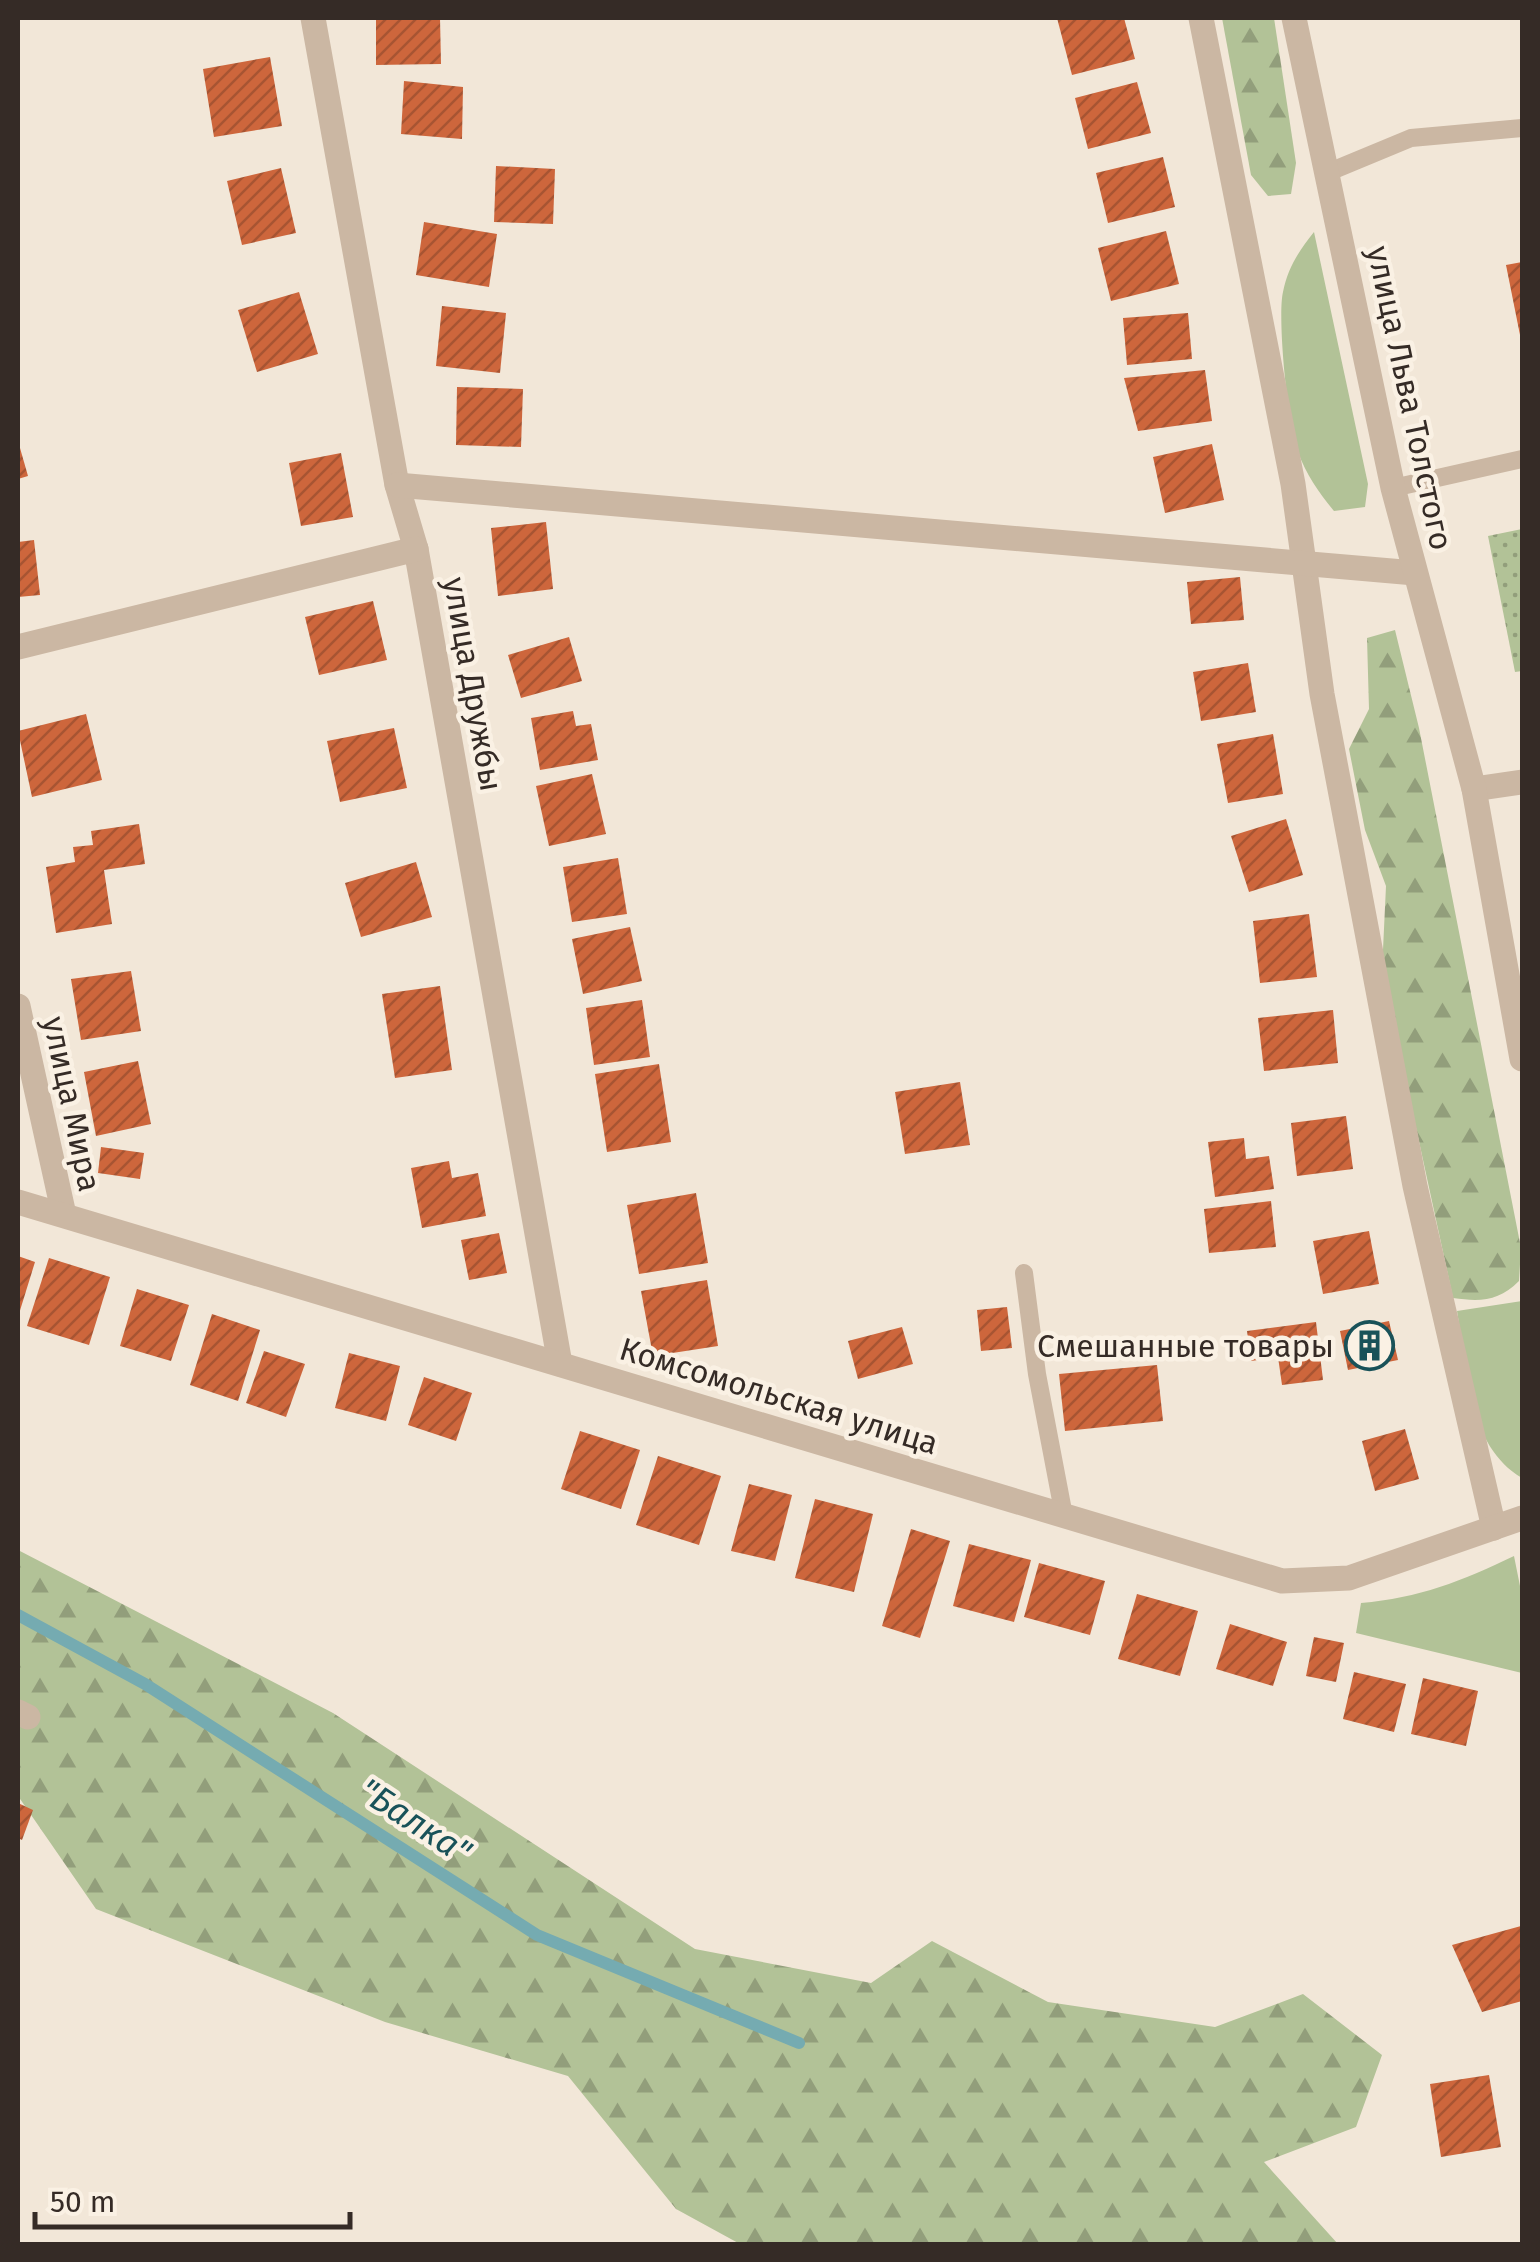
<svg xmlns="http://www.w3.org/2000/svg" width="1540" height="2262" font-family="'Fira Sans',sans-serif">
	<defs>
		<pattern id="forest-firs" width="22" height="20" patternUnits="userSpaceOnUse" patternTransform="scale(2.5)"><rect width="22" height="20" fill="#b2c297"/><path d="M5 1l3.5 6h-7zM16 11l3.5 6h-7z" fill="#929e7b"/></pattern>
		<pattern id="park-dots" width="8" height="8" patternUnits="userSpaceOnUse" patternTransform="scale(2.5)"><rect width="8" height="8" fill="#b2c297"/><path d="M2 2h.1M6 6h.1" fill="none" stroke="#929e7b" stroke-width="1.8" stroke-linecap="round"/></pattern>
		<pattern id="building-hatch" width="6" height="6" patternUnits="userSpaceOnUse" patternTransform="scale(2.5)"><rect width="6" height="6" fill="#cd663c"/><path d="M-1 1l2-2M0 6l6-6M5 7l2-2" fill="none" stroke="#a75432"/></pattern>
	</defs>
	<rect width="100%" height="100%" fill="#f2e7d8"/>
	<!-- green -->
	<g fill="#b2c297">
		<path d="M1314 232 1368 484 1365 507 1334 511C1319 493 1306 474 1298 452 1288 428 1277 317 1283 292 1288 267 1299 251 1314 232Z"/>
		<path d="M1522 1301V1478C1467 1445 1467 1369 1457 1311Z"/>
		<path d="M1514 1556 1522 1596V1673L1356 1633 1361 1603C1419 1598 1462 1581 1514 1556Z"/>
	</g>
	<!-- forest -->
	<g fill="url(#forest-firs)">
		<path d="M1222 18H1274L1296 163 1291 194 1268 196 1251 175Z"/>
		<path d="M1395 630 1419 728 1521 1248 1519 1281C1499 1301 1481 1302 1453 1298L1382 971 1386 886 1365 830 1349 749 1369 709 1367 638Z"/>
		<path d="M18 1550 333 1713 695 1949 871 1983 932 1941 1048 2002 1215 2027 1303 1994 1382 2055 1356 2127 1264 2162 1338 2244H740L676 2209 568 2076 385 2022 96 1909 18 1796Z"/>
	</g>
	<!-- park -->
	<path fill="url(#park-dots)" d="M1522 529V671L1515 672 1488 536Z"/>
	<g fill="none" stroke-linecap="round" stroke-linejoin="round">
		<!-- stream -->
		<path stroke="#75abb1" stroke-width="12" d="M18 1615 145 1684 537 1935 799 2043"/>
	</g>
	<!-- building -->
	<g fill="url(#building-hatch)">
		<path d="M376 18H440L441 64 376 65Z"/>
		<path d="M1057 18H1124L1135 59 1072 75Z"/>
		<path d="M270 57 282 126 214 137 203 69Z"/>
		<path d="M404 81 463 87 462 139 401 134Z"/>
		<path d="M1137 82 1151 133 1088 149 1075 98Z"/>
		<path d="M1163 157 1175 207 1108 223 1096 173Z"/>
		<path d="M496 166 555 169 553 224 494 222Z"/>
		<path d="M281 168 296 233 242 245 227 181Z"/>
		<path d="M424 222 497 234 489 287 416 275Z"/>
		<path d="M1166 231 1179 284 1111 301 1098 248Z"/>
		<path d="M1522 262V340H1521L1506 265Z"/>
		<path d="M299 292 318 354 257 372 238 310Z"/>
		<path d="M442 306 506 313 500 373 436 366Z"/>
		<path d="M1188 313 1192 359 1127 365 1123 318Z"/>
		<path d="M1205 370 1212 421 1138 431 1124 378Z"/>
		<path d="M457 387 523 389 521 447 456 445Z"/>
		<path d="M18 441 28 476 18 479Z"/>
		<path d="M1212 444 1224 500 1165 513 1153 457Z"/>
		<path d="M341 453 353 517 301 526 289 463Z"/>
		<path d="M546 522 553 589 498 596 491 528Z"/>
		<path d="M34 540 40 595 18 597V542Z"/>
		<path d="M1240 577 1244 620 1191 624 1187 582Z"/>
		<path d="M373 601 387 660 319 675 305 617Z"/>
		<path d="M569 637 582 681 521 698 508 655Z"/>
		<path d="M1248 663 1256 712 1201 721 1193 672Z"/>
		<path d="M573 711 576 726 591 724 598 760 540 770 531 718Z"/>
		<path d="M86 714 102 780 32 797 18 731Z"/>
		<path d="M394 728 407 788 340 802 327 741Z"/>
		<path d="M1273 734 1283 794 1228 803 1217 744Z"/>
		<path d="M592 774 606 834 549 846 536 786Z"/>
		<path d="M1286 819 1303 875 1249 892 1231 836Z"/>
		<path d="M139 824 145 864 104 870 112 924 56 933 46 867 75 862 73 847 93 845 91 831Z"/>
		<path d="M618 858 627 914 572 922 563 867Z"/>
		<path d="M416 862 432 917 361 937 345 883Z"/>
		<path d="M1309 914 1317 977 1260 983 1253 921Z"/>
		<path d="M630 927 642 981 583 994 572 939Z"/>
		<path d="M131 971 141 1031 81 1040 71 979Z"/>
		<path d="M440 986 452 1070 395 1078 382 994Z"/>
		<path d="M642 1000 650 1057 594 1065 586 1008Z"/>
		<path d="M1333 1010 1338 1063 1264 1071 1258 1018Z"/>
		<path d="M138 1061 151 1124 96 1136 84 1072Z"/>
		<path d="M659 1064 671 1142 607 1152 595 1074Z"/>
		<path d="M960 1082 970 1145 905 1154 895 1092Z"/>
		<path d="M1346 1116 1353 1169 1297 1176 1291 1123Z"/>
		<path d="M1244 1138 1246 1159 1269 1156 1274 1189 1215 1197 1208 1142Z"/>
		<path d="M101 1147 144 1153 140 1179 98 1173Z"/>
		<path d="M449 1161 452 1178 478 1173 486 1216 422 1228 411 1168Z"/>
		<path d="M696 1193 708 1263 639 1274 627 1205Z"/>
		<path d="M1271 1201 1276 1247 1209 1253 1204 1209Z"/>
		<path d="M1369 1231 1379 1284 1323 1294 1313 1241Z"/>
		<path d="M499 1233 507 1273 469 1280 461 1240Z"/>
		<path d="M18 1256 35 1262 18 1317Z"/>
		<path d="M49 1258 110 1277 89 1345 27 1326Z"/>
		<path d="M707 1280 718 1346 653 1356 641 1291Z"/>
		<path d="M137 1289 189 1305 171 1361 120 1346Z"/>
		<path d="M1007 1307 1012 1348 981 1351 977 1310Z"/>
		<path d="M212 1314 260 1330 238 1401 190 1385Z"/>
		<path d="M1389 1321 1398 1360 1348 1370 1340 1331Z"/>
		<path d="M1316 1322 1323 1380 1282 1385 1278 1357 1251 1361 1247 1331Z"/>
		<path d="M902 1327 913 1364 858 1379 848 1341Z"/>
		<path d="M264 1351 305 1364 286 1417 246 1403Z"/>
		<path d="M349 1353 400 1366 386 1421 335 1408Z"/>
		<path d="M1157 1365 1163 1421 1065 1431 1059 1374Z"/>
		<path d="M424 1377 472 1393 456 1441 408 1425Z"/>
		<path d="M1405 1429 1419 1479 1375 1491 1362 1441Z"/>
		<path d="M580 1431 640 1450 621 1509 561 1489Z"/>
		<path d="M658 1456 721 1476 699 1545 636 1525Z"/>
		<path d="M749 1484 792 1495 775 1561 731 1551Z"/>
		<path d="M815 1499 873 1514 854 1592 795 1578Z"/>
		<path d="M911 1529 950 1541 920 1638 882 1626Z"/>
		<path d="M969 1544 1031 1560 1014 1622 953 1606Z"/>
		<path d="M1039 1563 1105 1581 1090 1635 1024 1617Z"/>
		<path d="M1137 1594 1198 1611 1180 1676 1118 1659Z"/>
		<path d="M1230 1624 1287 1642 1273 1686 1216 1669Z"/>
		<path d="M1314 1637 1344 1643 1336 1682 1306 1676Z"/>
		<path d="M1354 1672 1406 1684 1394 1732 1343 1719Z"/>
		<path d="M1423 1678 1478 1691 1466 1746 1411 1734Z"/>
		<path d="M18 1803 33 1810 22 1840 18 1838Z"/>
		<path d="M1521 1926 1522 2001 1482 2012 1452 1945Z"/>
		<path d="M1489 2075 1501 2147 1441 2157 1430 2084Z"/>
	</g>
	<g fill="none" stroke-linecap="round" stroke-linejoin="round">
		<!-- service -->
		<g stroke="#cbb7a3" stroke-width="18">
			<path d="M1329 172 1411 138 1522 128"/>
			<path d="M1393 488 1522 459"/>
			<path d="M1024 1273 1037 1374 1064 1516"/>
		</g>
		<!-- minor -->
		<g stroke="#cbb7a3" stroke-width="25">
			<path d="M313 18 397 485 416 549 560 1364"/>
			<path d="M1201 18 1293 484 1322 694 1415 1186 1494 1528"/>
			<path d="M397 485 1415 573"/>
			<path d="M18 647 416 549"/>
			<path d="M1474 789 1522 782"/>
			<path d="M18 1006 64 1215"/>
			<path d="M18 1202 1282 1581 1349 1578 1522 1518"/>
			<path d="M18 1712 28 1717"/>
		</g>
		<!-- tertiary -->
		<path stroke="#cbb7a3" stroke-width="25" d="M1294 18 1393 488 1474 789 1522 1059"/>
	</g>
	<!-- icons -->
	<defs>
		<symbol id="building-ring" viewBox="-11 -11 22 22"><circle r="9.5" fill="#faf1e4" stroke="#195259" stroke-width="1.5"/><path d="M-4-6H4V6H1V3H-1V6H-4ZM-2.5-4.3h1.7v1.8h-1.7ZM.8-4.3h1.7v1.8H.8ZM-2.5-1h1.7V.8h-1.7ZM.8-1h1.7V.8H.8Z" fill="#195259"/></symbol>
	</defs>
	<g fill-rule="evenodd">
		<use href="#building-ring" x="1342" y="1318" width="55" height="55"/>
	</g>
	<g text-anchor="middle" stroke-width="9" stroke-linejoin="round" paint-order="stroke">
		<!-- street labels -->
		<g font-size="32" fill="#352b26" stroke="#faf1e4">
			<text transform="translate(1410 398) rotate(78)" y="11">улица Льва Толстого</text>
			<text transform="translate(473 684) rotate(80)" y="11">улица Дружбы</text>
			<text transform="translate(72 1104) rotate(78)" y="11">улица Мира</text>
			<text transform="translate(779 1396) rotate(17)" y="11">Комсомольская улица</text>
		</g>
		<!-- poi labels -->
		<g font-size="32" fill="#352b26" stroke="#faf1e4" text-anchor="end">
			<text x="1334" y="1357">Смешанные товары</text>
		</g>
		<!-- water labels -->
		<g font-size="35" font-style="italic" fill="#195259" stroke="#faf1e4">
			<text transform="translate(415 1821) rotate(33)" y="12">"Балка"</text>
		</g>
	</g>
	<!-- border -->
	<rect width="1540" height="2262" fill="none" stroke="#352b26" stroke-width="40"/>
	<!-- scale -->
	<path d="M35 2212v15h315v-15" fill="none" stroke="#352b26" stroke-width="5"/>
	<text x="50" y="2212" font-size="30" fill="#352b26" stroke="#faf1e4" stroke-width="8" paint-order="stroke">50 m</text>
</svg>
